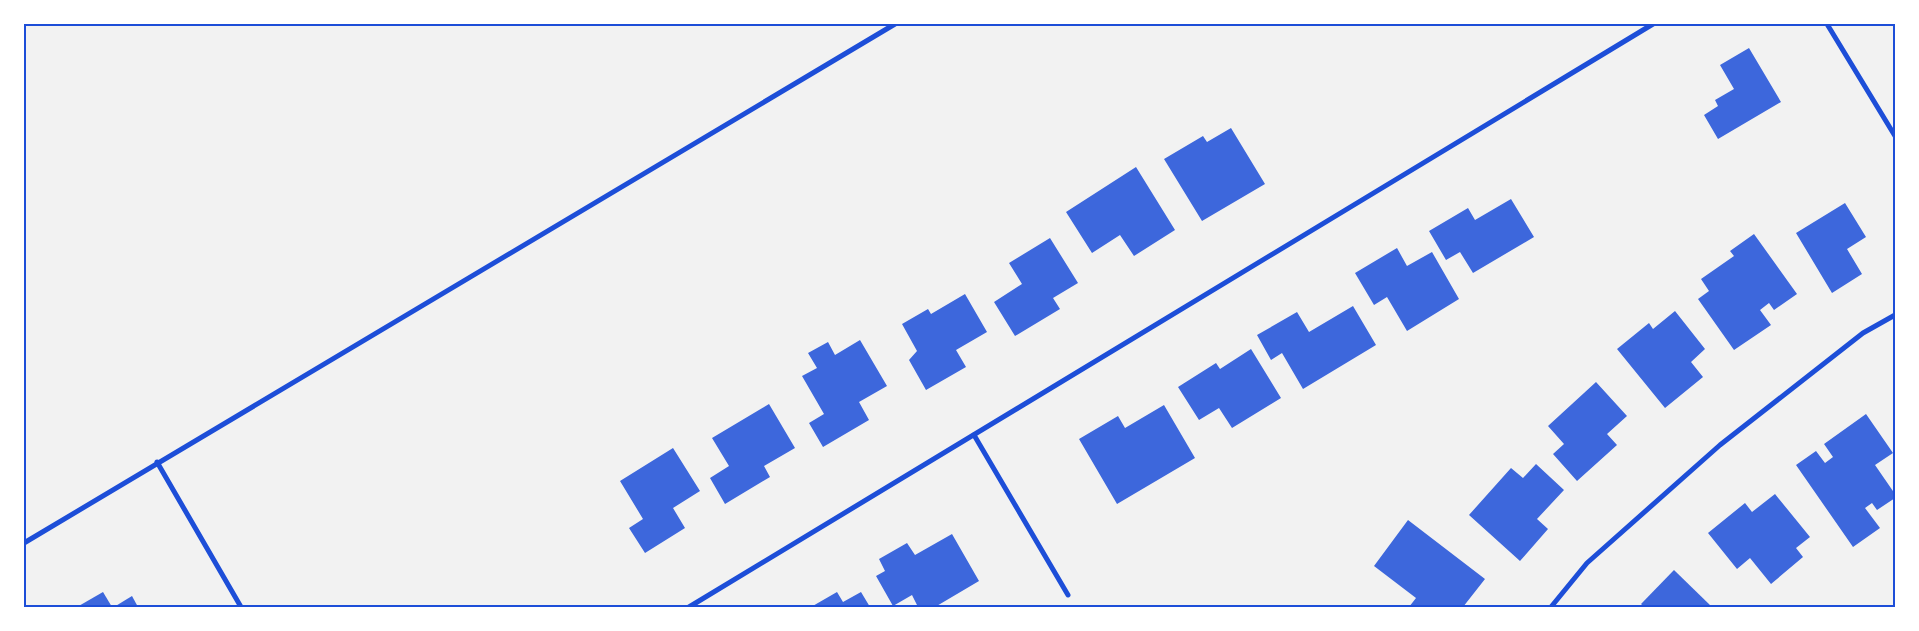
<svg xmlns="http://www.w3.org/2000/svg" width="1919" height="631" font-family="'Exo 2',sans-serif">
	<rect width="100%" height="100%" fill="#f2f2f2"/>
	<!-- building -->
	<g fill="#3d67dc">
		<path d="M1749 48 1781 102 1718 139 1704 115 1718 106 1715 100 1734 89 1720 65Z"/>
		<path d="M1231 128 1265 184 1202 221 1164 159 1203 136 1207 142Z"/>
		<path d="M1136 167 1175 230 1134 256 1120 235 1092 253 1066 212Z"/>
		<path d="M1511 199 1534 237 1473 273 1460 252 1446 260 1429 231 1468 208 1475 220Z"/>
		<path d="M1845 203 1866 237 1847 249 1862 274 1832 293 1796 233Z"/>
		<path d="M1754 234 1797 294 1774 310 1769 303 1760 310 1771 325 1734 350 1698 299 1709 291 1701 279 1734 256 1730 251Z"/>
		<path d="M1050 238 1078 283 1053 298 1060 309 1015 336 994 302 1022 284 1009 263Z"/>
		<path d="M1397 248 1407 266 1432 252 1459 299 1407 331 1387 297 1374 305 1355 273Z"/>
		<path d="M965 294 987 332 956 350 966 367 926 390 909 360 917 351 902 324 928 309 931 314Z"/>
		<path d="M1353 306 1376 345 1303 389 1282 353 1271 360 1257 335 1297 312 1309 332Z"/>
		<path d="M1675 311 1705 349 1691 362 1703 377 1665 408 1617 349 1649 323 1653 329Z"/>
		<path d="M860 340 887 386 859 402 869 420 823 447 809 423 824 414 802 376 817 368 808 353 828 342 835 355Z"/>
		<path d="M1251 349 1281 398 1232 428 1219 408 1199 420 1178 387 1216 363 1220 369Z"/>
		<path d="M1596 382 1627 416 1607 434 1617 445 1577 481 1553 454 1564 444 1548 426Z"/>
		<path d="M769 404 795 448 764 466 770 477 725 504 710 478 729 466 712 438Z"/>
		<path d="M1164 405 1195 458 1117 504 1079 439 1118 416 1125 428Z"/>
		<path d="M1866 414 1893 453 1875 465 1895 494V498L1877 510 1872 503 1865 508 1880 528 1853 547 1796 465 1816 451 1825 463 1833 457 1824 444Z"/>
		<path d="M673 448 700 491 673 508 685 528 645 553 629 528 643 519 620 481Z"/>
		<path d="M1536 464 1564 490 1537 519 1548 529 1520 561 1469 515 1511 468 1523 478Z"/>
		<path d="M1775 494 1810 537 1796 548 1803 557 1771 584 1750 558 1737 569 1708 533 1745 503 1752 512Z"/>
		<path d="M1408 520 1485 579 1463 607H1409L1416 598 1374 566Z"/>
		<path d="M952 534 979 581 935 607H918L912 595 893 606 876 576 885 571 879 559 907 543 915 555Z"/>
		<path d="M1674 570 1712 607H1644L1641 604Z"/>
		<path d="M103 592 112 607H77Z"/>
		<path d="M837 592 843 602 861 592 870 607H811Z"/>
		<path d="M132 596 138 607H114Z"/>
	</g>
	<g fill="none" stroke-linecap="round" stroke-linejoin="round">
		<!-- minor -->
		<g stroke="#1d4ed8" stroke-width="5">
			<path d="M1827 24 1895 136"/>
			<path d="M974 435 1068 595"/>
			<path d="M157 462 241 607"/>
			<path d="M24 543 895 24"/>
			<path d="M689 607 1653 24"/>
			<path d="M1551 607 1587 563 1720 445 1863 333 1895 315"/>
		</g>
	</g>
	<!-- border -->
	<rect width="1919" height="631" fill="none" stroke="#ffffff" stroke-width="50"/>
	<rect x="25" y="25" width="1869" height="581" fill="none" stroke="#1d4ed8" stroke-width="2"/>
</svg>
